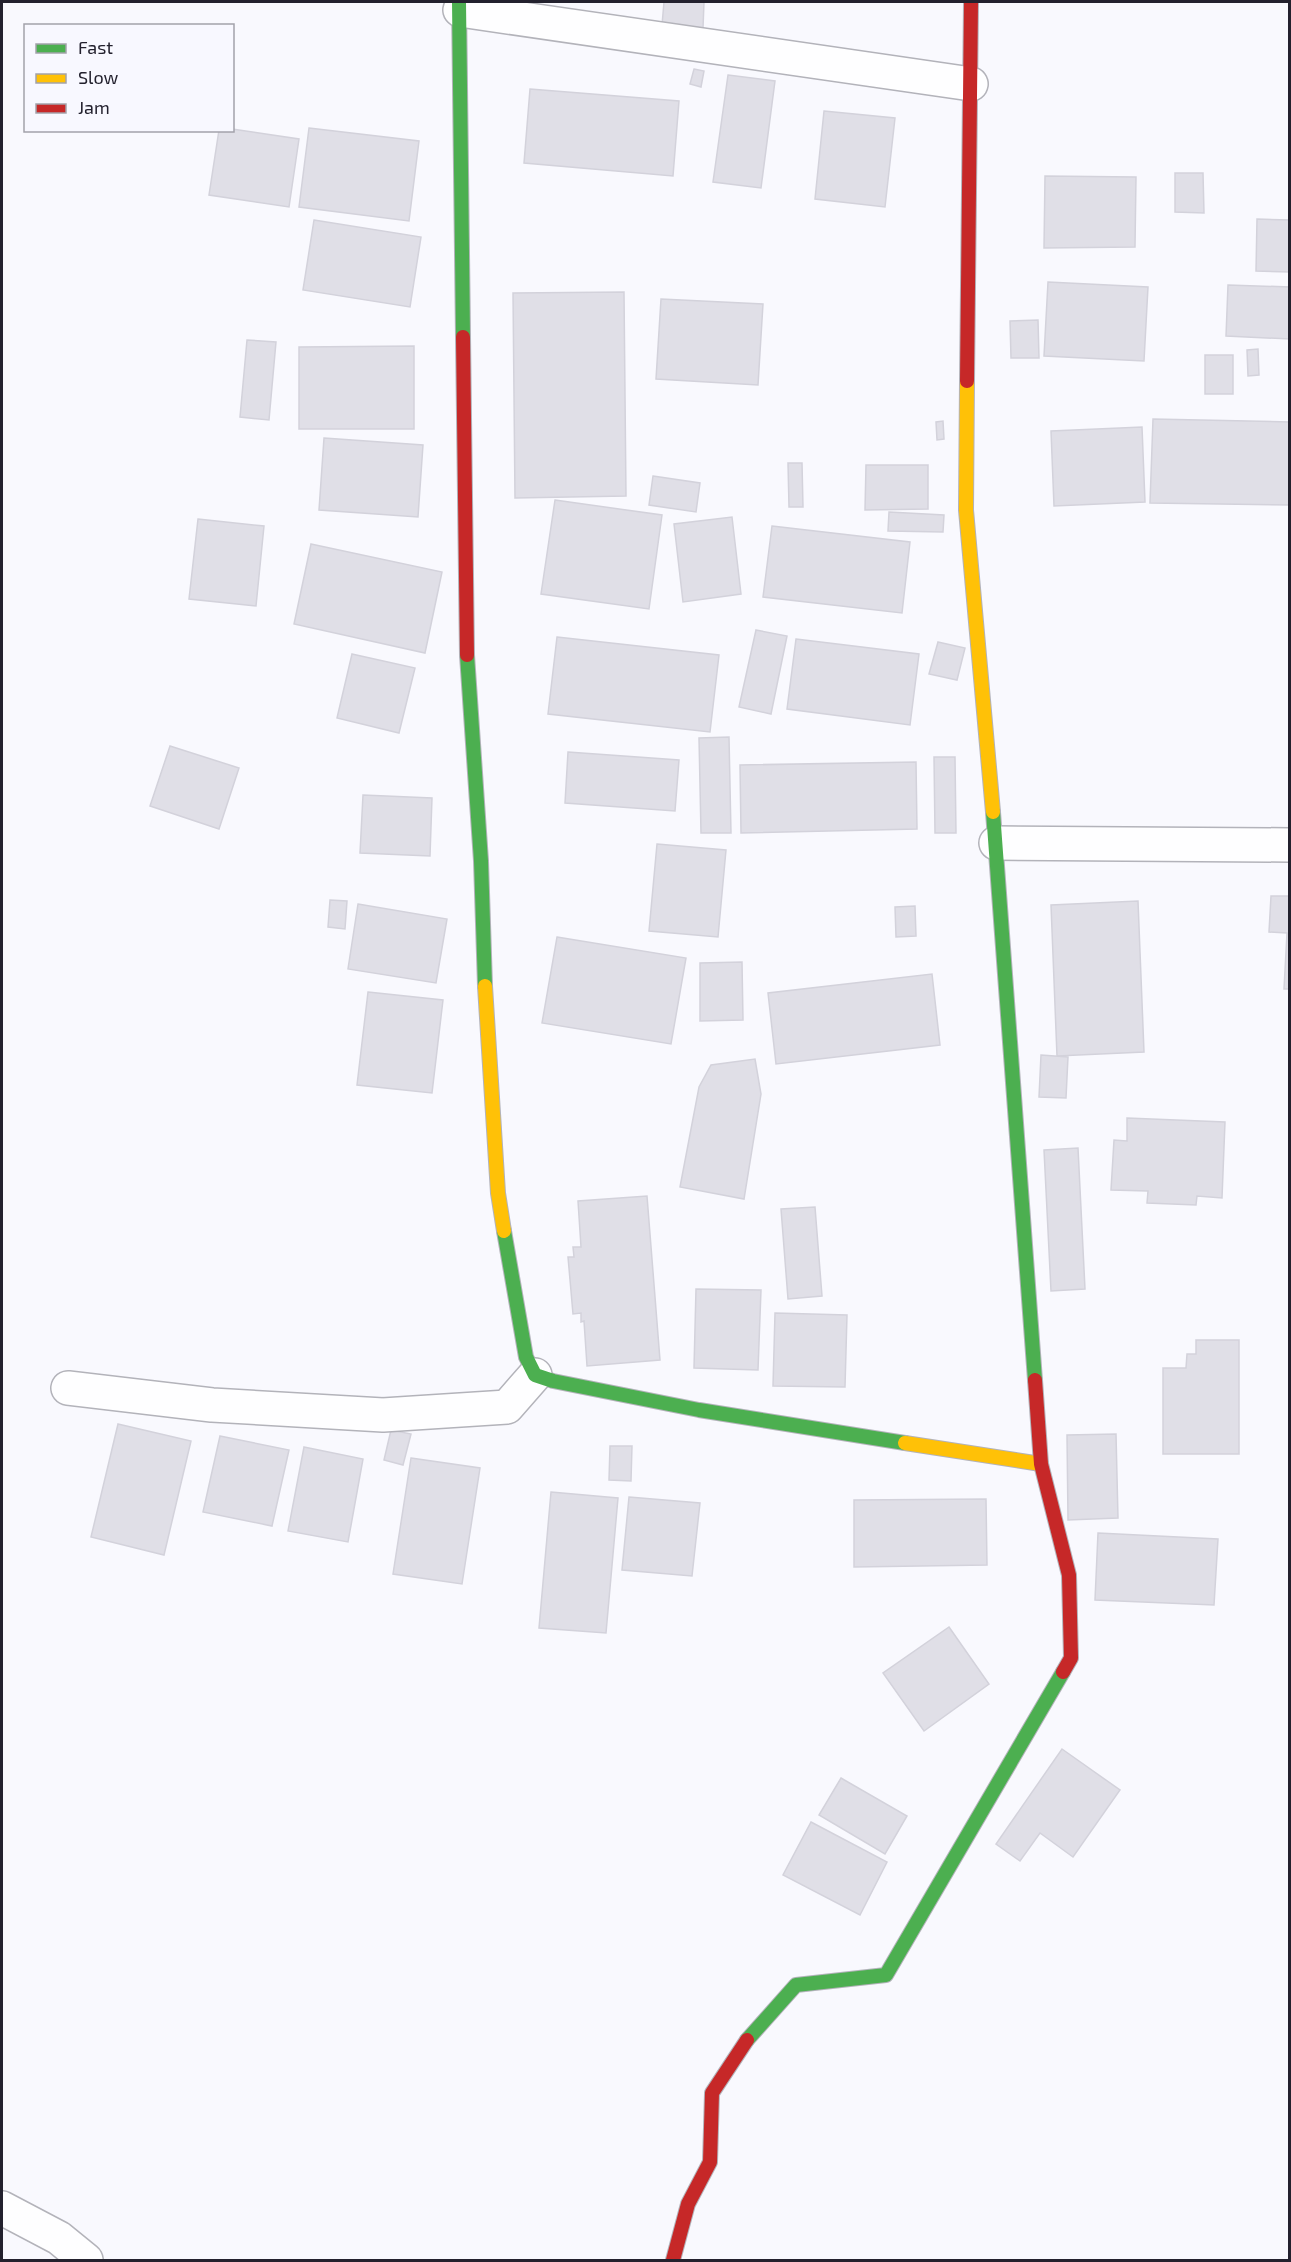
<svg xmlns="http://www.w3.org/2000/svg" width="1291" height="2262" font-family="'Exo 2',sans-serif">
	<rect width="100%" height="100%" fill="#f9f9fe"/>
	<!-- building -->
	<g fill="#e0dfe7" stroke="#d3d2db" stroke-width="1.5">
		<path d="M664 2H704L703 28 662 25Z"/>
		<path d="M694 69 704 71 701 87 690 84Z"/>
		<path d="M728 75 775 81 761 188 713 182Z"/>
		<path d="M530 89 679 101 673 176 524 163Z"/>
		<path d="M824 111 895 118 885 207 815 199Z"/>
		<path d="M309 128 419 141 409 221 299 207Z"/>
		<path d="M232 129 299 139 289 207 209 195 219 130Z"/>
		<path d="M1175 173H1203L1204 213 1175 212Z"/>
		<path d="M1045 176 1136 177 1135 247 1044 248Z"/>
		<path d="M1257 219 1290 220V272L1256 271Z"/>
		<path d="M314 220 421 237 410 307 303 290Z"/>
		<path d="M1048 282 1148 287 1144 361 1044 356Z"/>
		<path d="M1228 285 1290 287V339L1226 336Z"/>
		<path d="M624 292 626 496 515 498 513 293Z"/>
		<path d="M661 299 763 304 758 385 656 379Z"/>
		<path d="M1038 320 1039 358H1011L1010 321Z"/>
		<path d="M247 340 276 342 269 420 240 417Z"/>
		<path d="M414 346V429H299V347Z"/>
		<path d="M1258 349 1259 375 1248 376 1247 350Z"/>
		<rect x="1205" y="355" width="28" height="39"/>
		<path d="M1153 419 1290 422V505L1150 503Z"/>
		<path d="M943 421 944 439 937 440 936 422Z"/>
		<path d="M1142 427 1145 502 1054 506 1051 431Z"/>
		<path d="M324 438 423 445 418 517 319 510Z"/>
		<path d="M788 463H802L803 507H789Z"/>
		<path d="M866 465H928V509L865 510Z"/>
		<path d="M653 476 700 483 696 512 649 505Z"/>
		<path d="M555 500 662 515 649 609 541 594Z"/>
		<path d="M889 512 944 515 943 532 888 531Z"/>
		<path d="M732 517 741 594 683 602 674 524Z"/>
		<path d="M198 519 264 526 256 606 189 599Z"/>
		<path d="M772 526 910 542 902 613 763 597Z"/>
		<path d="M311 544 442 572 425 653 294 624Z"/>
		<path d="M756 630 787 636 771 714 739 707Z"/>
		<path d="M557 637 719 655 710 732 548 714Z"/>
		<path d="M796 639 919 654 910 725 787 709Z"/>
		<path d="M938 642 965 648 957 680 929 674Z"/>
		<path d="M352 654 415 668 399 733 337 718Z"/>
		<path d="M729 737 731 833H701L699 738Z"/>
		<path d="M170 746 239 768 219 829 150 806Z"/>
		<path d="M568 752 679 760 675 811 565 803Z"/>
		<path d="M934 757H955L956 833H935Z"/>
		<path d="M916 762 917 829 741 833 740 765Z"/>
		<path d="M363 795 432 798 430 856 360 853Z"/>
		<path d="M657 844 726 850 718 937 649 931Z"/>
		<path d="M1271 896H1290V989H1284L1287 933 1269 932Z"/>
		<path d="M330 900 347 901 345 929 328 927Z"/>
		<path d="M1138 901 1144 1052 1057 1056 1051 905Z"/>
		<path d="M358 904 447 919 436 983 348 969Z"/>
		<path d="M915 906 916 936 896 937 895 907Z"/>
		<path d="M557 937 686 958 671 1044 542 1023Z"/>
		<path d="M742 962 743 1020 700 1021V963Z"/>
		<path d="M932 974 940 1045 776 1064 768 993Z"/>
		<path d="M368 992 443 1000 432 1093 357 1085Z"/>
		<path d="M1041 1055 1068 1057 1066 1098 1039 1097Z"/>
		<path d="M755 1059 761 1094 744 1199 680 1187 699 1087 711 1065Z"/>
		<path d="M1127 1118 1225 1122 1222 1198 1197 1196 1196 1205 1147 1203 1148 1191 1111 1190 1114 1140 1127 1141Z"/>
		<path d="M1078 1148 1085 1289 1051 1291 1044 1150Z"/>
		<path d="M647 1196 660 1360 587 1366 584 1321 581 1322V1313L573 1314 568 1257H574L573 1247H581L578 1201Z"/>
		<path d="M815 1207 822 1296 788 1299 781 1209Z"/>
		<path d="M696 1289 761 1290 758 1370 694 1368Z"/>
		<path d="M775 1313 847 1315 845 1387 773 1386Z"/>
		<path d="M1196 1340H1239V1454H1163V1368H1186L1187 1354H1196Z"/>
		<path d="M118 1424 191 1441 164 1555 91 1537Z"/>
		<path d="M391 1430 411 1434 403 1465 384 1460Z"/>
		<path d="M1116 1434 1118 1518 1068 1520 1067 1435Z"/>
		<path d="M220 1436 289 1450 272 1526 203 1512Z"/>
		<path d="M610 1446H632L631 1481 609 1480Z"/>
		<path d="M304 1447 363 1459 348 1542 288 1531Z"/>
		<path d="M411 1458 480 1468 462 1584 393 1574Z"/>
		<path d="M551 1492 618 1498 606 1633 539 1628Z"/>
		<path d="M629 1497 700 1503 692 1576 622 1570Z"/>
		<path d="M986 1499 987 1565 854 1567V1500Z"/>
		<path d="M1098 1533 1218 1539 1214 1605 1095 1600Z"/>
		<path d="M949 1627 989 1684 924 1731 883 1673Z"/>
		<path d="M1062 1749 1120 1790 1073 1857 1040 1833 1020 1861 996 1844Z"/>
		<path d="M841 1778 907 1816 885 1854 819 1815Z"/>
		<path d="M811 1822 887 1862 860 1915 783 1875Z"/>
	</g>
	<g fill="none" stroke-linecap="round" stroke-linejoin="round">
		<defs>
			<g id="street">
				<path d="M460 10 971 84"/>
				<path d="M996 843 1290 845"/>
				<path d="M68 1388 212 1405 383 1415 507 1407 535 1375"/>
				<path d="M2 2208 59 2238 86 2260"/>
			</g>
			<g id="fast">
				<path d="M459 2 463 337"/>
				<path d="M467 655 481 861 485 986"/>
				<path d="M993 812 1035 1380"/>
				<path d="M504 1231 526 1357 535 1375 553 1381 699 1410 905 1443"/>
				<path d="M747 2040 796 1985 886 1975 1063 1672"/>
			</g>
			<g id="slow">
				<path d="M967 381 966 510 993 812"/>
				<path d="M485 986 498 1193 504 1231"/>
				<path d="M905 1443 1041 1464"/>
			</g>
			<g id="jam">
				<path d="M463 337 467 655"/>
				<path d="M967 381 971 2"/>
				<path d="M1035 1380 1041 1464 1069 1575 1071 1658 1063 1672"/>
				<path d="M673 2260 688 2204 710 2162 712 2093 747 2040"/>
			</g>
		</defs>
		<!-- street casing -->
		<use href="#street" stroke="#b3b3ba" stroke-width="36"/>
		<!-- fast casing -->
		<use href="#fast" stroke="#b3b3ba" stroke-width="16"/>
		<!-- slow casing -->
		<use href="#slow" stroke="#b3b3ba" stroke-width="16"/>
		<!-- jam casing -->
		<use href="#jam" stroke="#b3b3ba" stroke-width="16"/>
		<!-- street -->
		<use href="#street" stroke="#fefeff" stroke-width="33"/>
		<!-- fast -->
		<use href="#fast" stroke="#4caf50" stroke-width="14"/>
		<!-- slow -->
		<use href="#slow" stroke="#ffc107" stroke-width="14"/>
		<!-- jam -->
		<use href="#jam" stroke="#c62828" stroke-width="14"/>
	</g>
	<!-- border -->
	<rect width="1291" height="2262" fill="none" stroke="#23212e" stroke-width="6"/>
	<!-- legend -->
	<rect x="24" y="24" width="210" height="108" fill="#f8f8ff" stroke="#a3a2ab" stroke-width="1.5"/>
	<rect x="36" y="44" width="30" height="9" fill="#4caf50" stroke="#a3a2ab" stroke-width="1.5"/>
	<text x="78" y="54" font-size="18" fill="#23212e">Fast</text>
	<rect x="36" y="74" width="30" height="9" fill="#ffc107" stroke="#a3a2ab" stroke-width="1.5"/>
	<text x="78" y="84" font-size="18" fill="#23212e">Slow</text>
	<rect x="36" y="104" width="30" height="9" fill="#c62828" stroke="#a3a2ab" stroke-width="1.5"/>
	<text x="78" y="114" font-size="18" fill="#23212e">Jam</text>
</svg>
